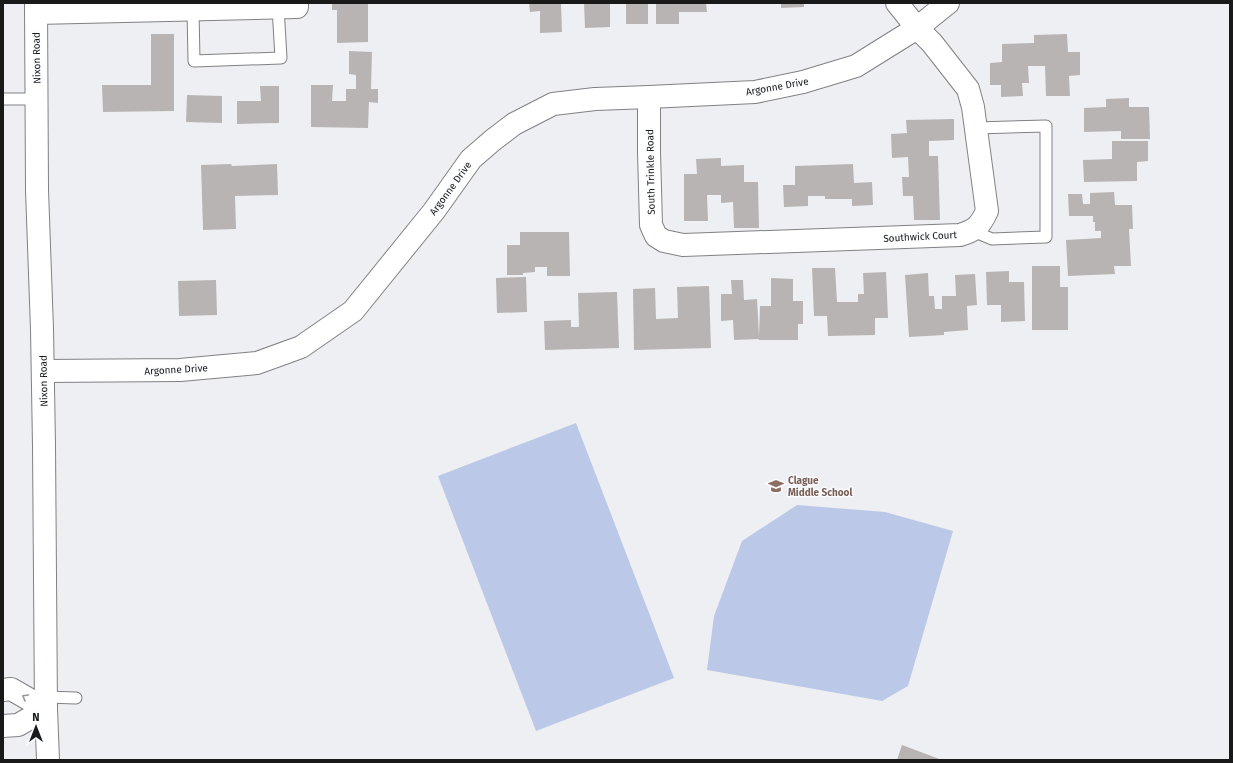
<svg xmlns="http://www.w3.org/2000/svg" width="1233" height="763" font-family="'Fira Sans',sans-serif">
	<rect width="100%" height="100%" fill="#eeeff2"/>
	<!-- green -->
	<g fill="#bbc8e8">
		<path d="M576 423 674 678 536 731 438 476Z"/>
		<path d="M797 505 885 512 953 531 908 686 882 701 707 670 714 616 742 541Z"/>
	</g>
	<!-- building -->
	<g fill="#b8b4b4">
		<path d="M332 3H368V42L337 43V10H332Z"/>
		<path d="M529 3H561L562 32 540 33V11L530 12Z"/>
		<path d="M584 3H610V27L585 28Z"/>
		<rect x="626" y="3" width="22" height="21"/>
		<path d="M656 3H706L707 12H679V24H656Z"/>
		<path d="M781 3H804V7L781 8Z"/>
		<path d="M151 34H174V111L103 112 102 85H151Z"/>
		<path d="M1067 34 1068 52H1080V75L1069 76 1070 96H1046L1045 66H1028L1029 83H1022L1023 96 1001 97V85H990V63L1002 62V44L1034 43V35Z"/>
		<path d="M349 51 372 52 371 89H378V103L369 102 368 128 311 127V85H333L332 101H346V89H356V75L349 74Z"/>
		<path d="M260 86H279V123L237 124V101H261Z"/>
		<path d="M187 95 222 96V123L186 122Z"/>
		<path d="M1129 98V107H1149L1150 139H1121V131L1084 132V108L1106 107V99Z"/>
		<path d="M954 119V140L929 141V156H938L940 220H914L913 196H903L902 177H909L908 157 892 158 891 134 907 133 906 120Z"/>
		<path d="M1112 141H1148V161L1137 162V181L1084 182 1083 160 1112 159Z"/>
		<path d="M721 158V166L744 165V182H758L759 228H734L733 202 721 203V195H707L708 221H684V174H697L696 159Z"/>
		<path d="M231 164 232 166 277 164 278 195 235 196 236 229 203 230 201 165Z"/>
		<path d="M853 164 854 183 872 182 873 205 852 206V199H825V196H808V206L784 207 783 185H795V166Z"/>
		<path d="M1114 192 1115 205H1132L1133 229H1129L1131 266H1114L1115 274 1068 276 1066 240 1101 238V231H1095V222H1093V216H1069L1068 194H1082L1083 204H1090V193Z"/>
		<path d="M520 232H569L570 276H547V267H535V272L523 273V275H507V245H520Z"/>
		<path d="M1032 266H1060V287H1068V330H1032Z"/>
		<path d="M812 268H835L837 302H858V294H864L863 273 886 272 888 318H875V335L828 336 827 316H814Z"/>
		<path d="M1009 271V282H1024L1025 321 1001 322V305H987L986 272Z"/>
		<path d="M928 273 929 296H934L935 309H942V296H956L955 275 975 274 977 305 967 306 968 330 944 332V335L909 337 905 275Z"/>
		<path d="M526 277 527 312 497 313 496 278Z"/>
		<path d="M771 278 793 279V301H803V324H798V340H759V339L734 340 733 320 721 321V294H732L731 280H743L744 300 757 299 759 336 760 306H771Z"/>
		<path d="M216 280 217 315 179 316 178 281Z"/>
		<path d="M709 286 711 348 634 350 633 289 655 288 656 319 678 318 677 287Z"/>
		<path d="M617 292 619 348 545 350 544 321 571 320V327H579L578 293Z"/>
		<path d="M902 745 942 760H897Z"/>
	</g>
	<g fill="none" stroke-linecap="round" stroke-linejoin="round">
		<defs>
			<g id="lane">
				<path d="M193 10 194 61 281 58 278 7"/>
				<path d="M3 99H37"/>
				<path d="M973 231 992 239 1046 237V126L976 128"/>
				<path d="M46 697 76 698"/>
			</g>
			<g id="street">
				<path d="M36 13 297 7V3"/>
				<path d="M649 97V152L651 225 656 236 664 241 683 245 960 235C976 230 980 226 987 211L973 107 968 89 932 43 917 28 897 3"/>
				<path d="M43 371 180 370 257 363 301 347 353 311 434 211 471 159 493 140 514 124 553 104 595 99 649 97 755 92 803 82 856 66 917 28 948 3"/>
				<path d="M3 690 11 689 46 709"/>
				<path d="M3 726 18 725 46 709"/>
			</g>
			<path id="secondary" d="M36 3 37 190 42 329 44 445 46 709 48 760"/>
		</defs>
		<!-- lane casing -->
		<use href="#lane" stroke="#808184" stroke-width="13"/>
		<!-- street casing -->
		<use href="#street" stroke="#808184" stroke-width="24"/>
		<!-- secondary casing -->
		<use href="#secondary" stroke="#808184" stroke-width="24"/>
		<!-- lane -->
		<use href="#lane" stroke="#fff" stroke-width="11"/>
		<!-- street -->
		<use href="#street" stroke="#fff" stroke-width="22"/>
		<!-- secondary -->
		<use href="#secondary" stroke="#fff" stroke-width="22"/>
	</g>
	<!-- one-way arrows -->
	<defs><path id="oneway-chevron" d="M-2-3.5L2.5 0L-2 3.5" fill="none" stroke-width="1.6" stroke-linecap="round" stroke-linejoin="round"/></defs>
	<use stroke="#989898" href="#oneway-chevron" transform="translate(25 697) rotate(-150)"/>
	<!-- icons -->
	<defs>
		<symbol id="school-bare" viewBox="-9 -9 18 18"><path d="M0-5L7-2L0 1L-7-2ZM-4 1L0 2.5L4 1V4Q0 6-4 4Z" fill="#8d6e63" stroke="#fbfcff" stroke-width="2.5" paint-order="stroke"/></symbol>
	</defs>
	<g fill-rule="evenodd">
		<use href="#school-bare" x="765" y="475" width="22" height="22"/>
	</g>
	<g text-anchor="middle" stroke-width="3" stroke-linejoin="round" paint-order="stroke">
		<!-- street labels -->
		<g font-size="10" fill="#19191a" stroke="#fbfcff">
			<text transform="translate(36 58) rotate(-91)" y="4">Nixon Road</text>
			<text transform="translate(777 86) rotate(-10)" y="4">Argonne Drive</text>
			<text transform="translate(650 172) rotate(-91)" y="4">South Trinkle Road</text>
			<text transform="translate(450 188) rotate(-54)" y="4">Argonne Drive</text>
			<text transform="translate(920 236) rotate(-3)" y="4">Southwick Court</text>
			<text transform="translate(176 369) rotate(-3)" y="4">Argonne Drive</text>
			<text transform="translate(43 381) rotate(-91)" y="4">Nixon Road</text>
		</g>
		<!-- education labels -->
		<g font-size="10" font-weight="bold" fill="#785e54" stroke="#fbfcff" text-anchor="start">
			<text x="788" y="484">Clague<tspan x="788" dy="12">Middle School</tspan></text>
		</g>
	</g>
	<!-- border -->
	<rect width="1233" height="763" fill="none" stroke="#19191a" stroke-width="8"/>
	<!-- north arrow -->
	<g transform="translate(36 727)" stroke="#fbfcff" stroke-width="3" paint-order="stroke">
	<path d="M0-3L7 15L0 10L-7 15Z" fill="#19191a"/>
	<text y="-6" font-size="11" font-weight="bold" text-anchor="middle" fill="#19191a">N</text>
	</g>
</svg>
